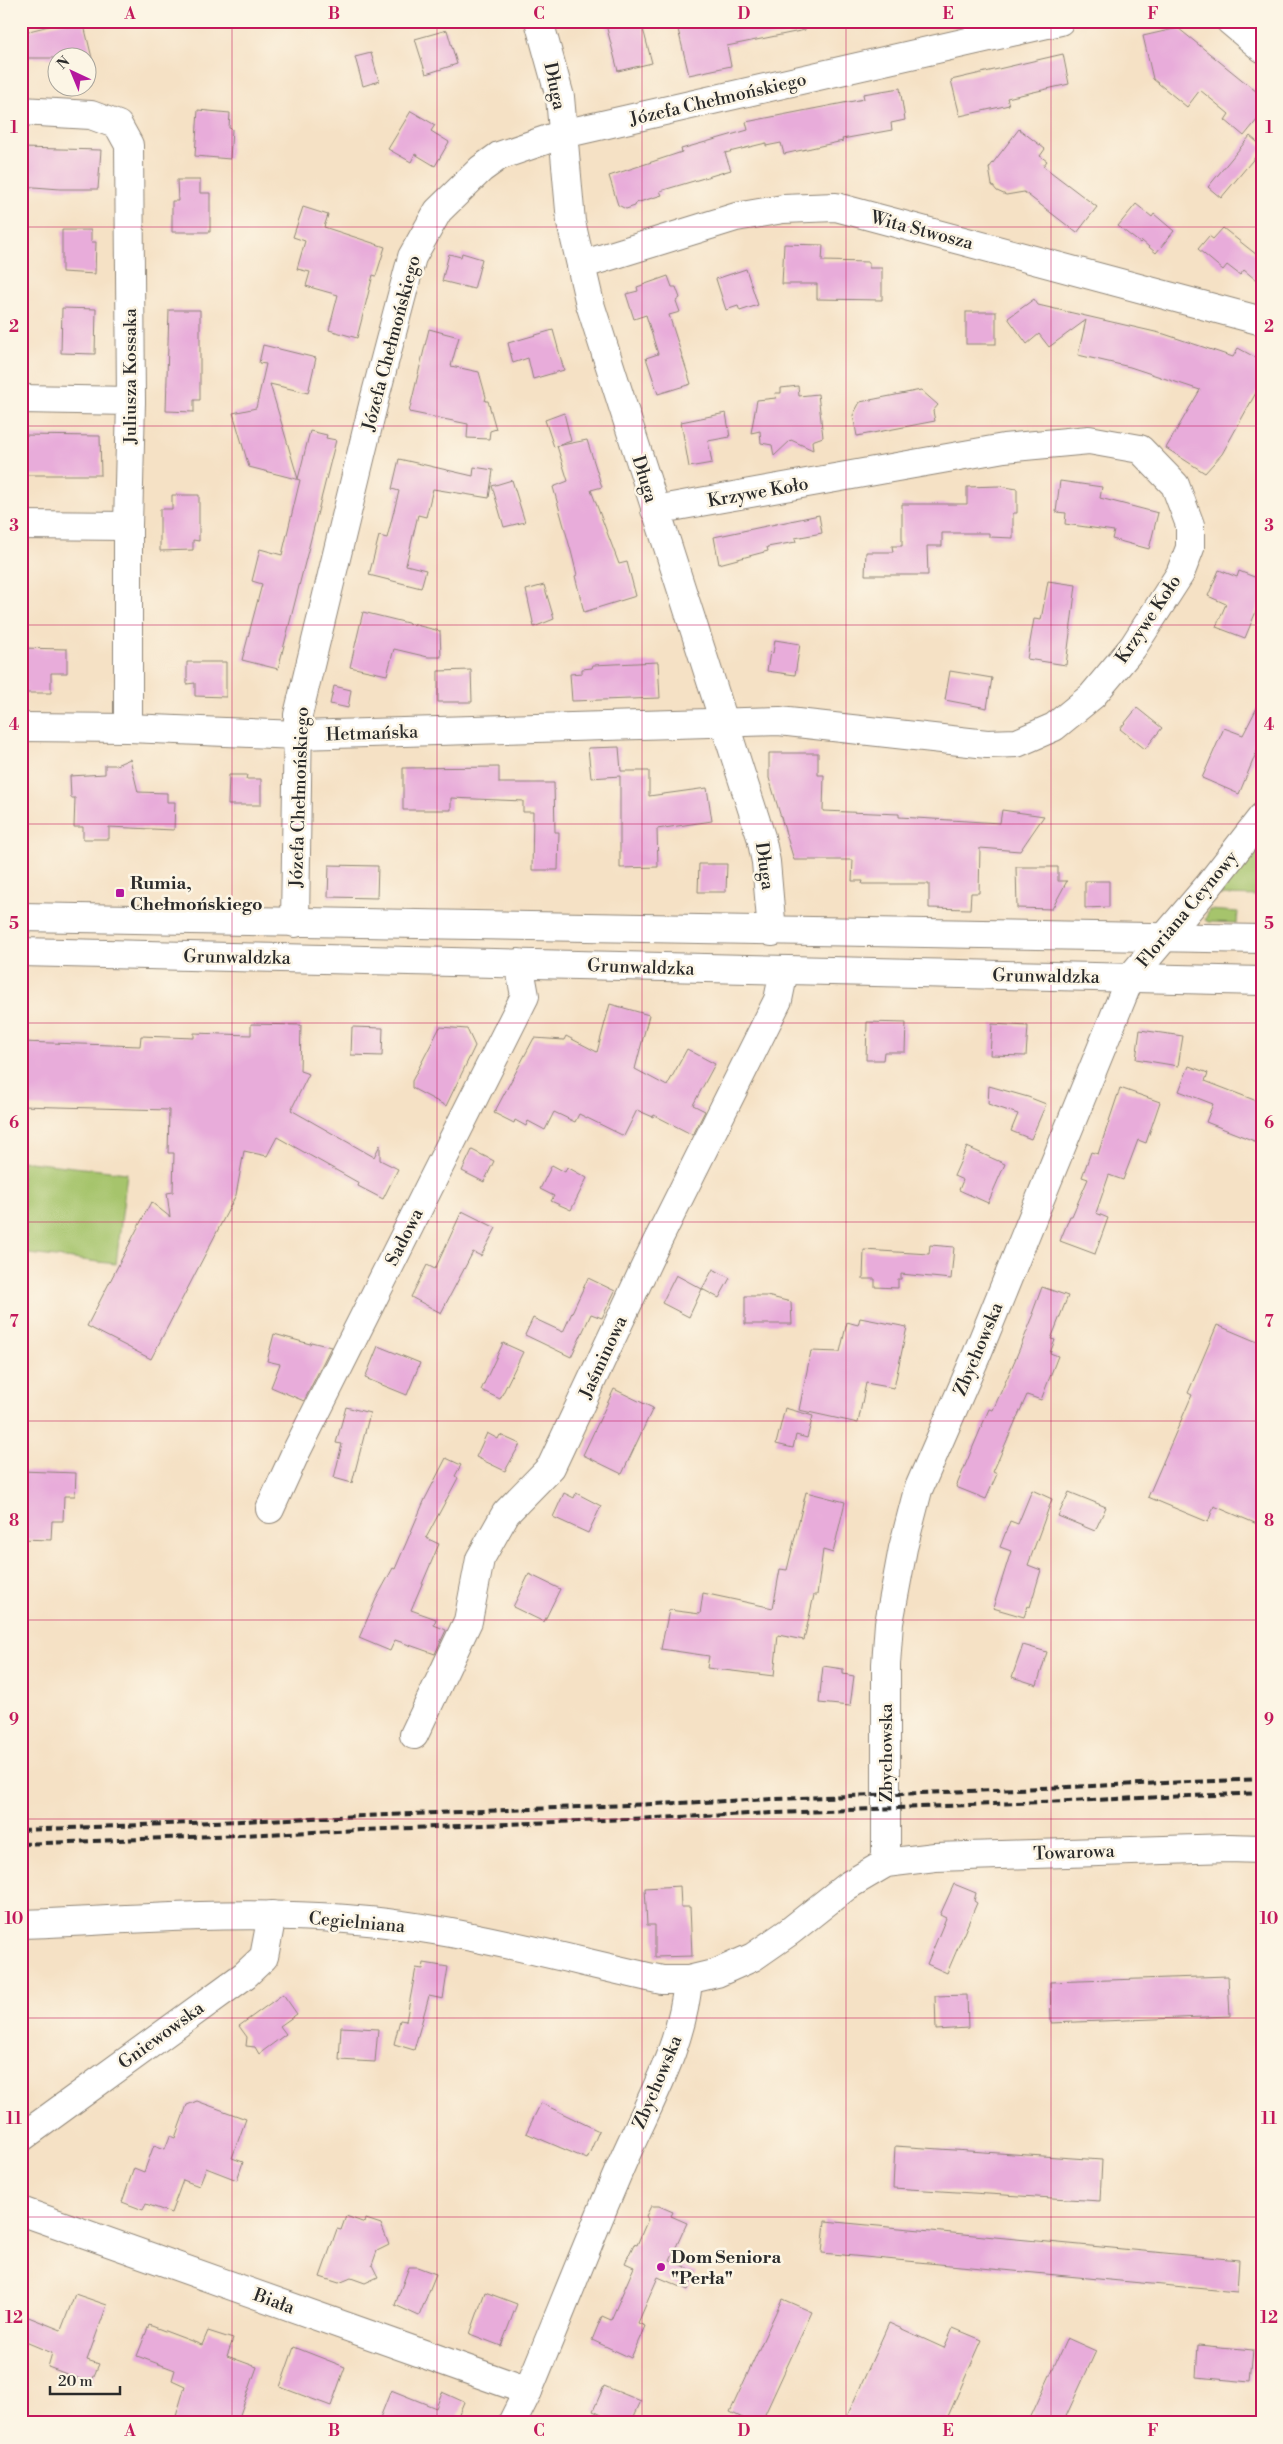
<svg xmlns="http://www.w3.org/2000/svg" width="1283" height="2444" font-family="'Libre Bodoni',serif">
	<rect width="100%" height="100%" fill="#fcf5e5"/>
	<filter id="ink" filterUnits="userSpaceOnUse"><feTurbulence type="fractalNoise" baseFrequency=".02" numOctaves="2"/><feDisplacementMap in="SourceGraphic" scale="10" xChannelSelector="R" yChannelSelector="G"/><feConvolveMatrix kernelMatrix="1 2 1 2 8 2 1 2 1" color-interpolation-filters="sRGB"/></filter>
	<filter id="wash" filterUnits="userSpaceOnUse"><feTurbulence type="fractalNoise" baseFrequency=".0096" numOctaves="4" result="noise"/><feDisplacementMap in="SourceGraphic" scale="20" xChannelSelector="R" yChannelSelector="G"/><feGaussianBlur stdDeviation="1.12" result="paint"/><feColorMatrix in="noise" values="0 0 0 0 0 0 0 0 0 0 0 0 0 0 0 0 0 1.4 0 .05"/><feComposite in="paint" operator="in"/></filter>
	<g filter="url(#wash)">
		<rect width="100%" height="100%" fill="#f5e1c5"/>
		<!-- green -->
		<g fill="#a6c46c" stroke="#68784c">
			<path d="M1262 844V896L1219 895Z"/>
			<path d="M1209 910 1238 912 1237 923 1209 922 1205 920Z"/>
			<path d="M21 1161 127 1173 116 1264 21 1253Z"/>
		</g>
		<g id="blocks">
			<!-- building -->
			<g fill="#e8acda">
				<path d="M69 21H83L92 58H21V33Z"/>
				<path d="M605 21H641L652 63 618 71Z"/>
				<path d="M676 21H804L805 30 727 46 731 66 689 75Z"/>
				<path d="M1178 28 1262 96V114L1244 136 1225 120 1229 114 1200 90 1187 107 1153 79 1143 36Z"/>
				<path d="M447 30 457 64 426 74 415 39Z"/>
				<path d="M371 53 379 81 363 86 355 57Z"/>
				<path d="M1063 54 1069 84 1007 98 1009 105 960 116 951 80Z"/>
				<path d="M900 88 905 120 891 123 892 130 842 139 843 141 784 154 781 143 766 146V143L725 153 731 170 660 191 662 195 636 203 635 206 626 209 618 205 609 176 682 152 681 149 748 130 746 122 864 99 863 94Z"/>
				<path d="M198 110 230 113 229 128 232 129 230 159 195 156Z"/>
				<path d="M411 111 435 125 431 131 449 142 435 166 415 154 411 162 388 149Z"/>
				<path d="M1019 129 1045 149 1040 156 1047 161 1043 166 1097 207 1077 233 1024 192 1006 195 997 191 992 185 989 168Z"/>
				<path d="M1250 136 1262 146V149L1221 198 1208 187Z"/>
				<path d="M21 148 101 150 98 189H60L21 186Z"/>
				<path d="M177 180H200V193H210V232H172V201H178Z"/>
				<path d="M1136 204 1152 217 1154 214 1174 231 1156 253 1142 241 1140 243 1118 226Z"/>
				<path d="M303 207 328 215 324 227 385 247 376 276 373 275 357 338 329 330 338 295 306 286 310 272 297 269 305 241 293 237Z"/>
				<path d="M1223 228 1262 259V285L1244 270 1240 275 1227 265 1223 270 1198 249 1209 236 1213 239Z"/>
				<path d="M62 230H91V242H96L95 274 62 272Z"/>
				<path d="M784 244 823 245 822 261 869 262V268H882V300L817 299V284H782Z"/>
				<path d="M462 253 482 259 474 289 442 281 449 254 461 257Z"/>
				<path d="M746 269 758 305 740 311 738 306 726 310 716 279Z"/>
				<path d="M668 276 672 287H676L680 298 676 301 680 312 669 315 691 384 658 394 646 358 658 354 646 315 634 319 626 294 638 291 637 287Z"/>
				<path d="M1034 299 1038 305 1164 334 1233 357 1238 348 1262 361V382L1222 454 1205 473 1166 448 1200 390 1130 367 1078 355 1086 320 1049 347 1039 334 1027 344 1008 318Z"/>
				<path d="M62 308 96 309 95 354 61 353Z"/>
				<path d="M169 310H200V400H194V412L166 411Z"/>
				<rect x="966" y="312" width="30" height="32"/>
				<path d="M429 329 459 337 451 366 479 372 486 397 485 401H488L496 429 490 431 489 439 467 438 468 424 409 412Z"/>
				<path d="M553 330 564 370 533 379 528 358 513 363 508 343Z"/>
				<path d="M263 345 316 358 308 393 270 384 298 479 310 431 327 435 326 438 336 440 278 669 242 660 262 584 252 581 260 549 282 555 300 480 249 467 233 413 256 408 266 364 259 363Z"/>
				<path d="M798 386 799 396 818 394 823 437 812 441 813 450 791 440 774 456 772 445 761 443 760 431 751 433 757 400 776 398 775 393H781V388Z"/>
				<path d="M921 390 938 405 933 411 935 421 857 436 853 415 860 402Z"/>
				<path d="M564 413 571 441 554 447 545 420Z"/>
				<path d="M726 413 730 437 708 441 712 463 689 467 681 422Z"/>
				<path d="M21 435 100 436 101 475H26V472H21Z"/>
				<path d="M587 440 602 487 591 490 619 564 627 562 636 596 584 612 575 576 577 575 571 551 553 487 568 481 557 446Z"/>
				<path d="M399 459 473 476 474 467 493 470 489 498 433 489 426 517 418 515 406 565 426 570 421 588 369 575 379 536 387 538 399 491 392 489Z"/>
				<path d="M512 480 525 522 504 527 492 486Z"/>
				<path d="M1060 481 1102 487 1100 498 1158 513 1149 549 1112 539 1114 531 1065 524 1066 513 1056 512Z"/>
				<path d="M999 486 1017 489V513H1013V538L989 537V533H942V546H927L928 575H865L866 552H893L892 546H902V504H967V487Z"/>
				<path d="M172 495H199V541L193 540V550L160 551V509H172Z"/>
				<path d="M819 515 822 533 795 538 796 542 767 547 768 551 719 564 714 537Z"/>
				<path d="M1219 570 1237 577 1239 571 1262 580V597L1245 638 1216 627 1226 604 1208 596Z"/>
				<path d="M1048 581 1076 585 1066 665 1027 659 1034 619 1041 620Z"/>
				<path d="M544 585 554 619 534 627 526 590Z"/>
				<path d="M363 612 440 631 441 657H428L394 649 387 675 350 667Z"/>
				<path d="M775 640 800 644 795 675 767 671 770 652 773 653Z"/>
				<path d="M21 648 67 649V673H51V693H21Z"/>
				<path d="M187 662H226V697L195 696V683L187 684Z"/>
				<path d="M658 662 660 698 572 701 570 674 582 673V669L592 668 593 665Z"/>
				<path d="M471 670 472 702H438V671Z"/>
				<path d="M950 671 992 678 987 708 945 700Z"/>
				<path d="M334 686 351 690 348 708 330 704Z"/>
				<path d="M1262 698V739L1239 794 1202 778 1224 728 1243 735Z"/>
				<path d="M1137 708 1162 728 1145 749 1120 729Z"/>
				<path d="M619 747 621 771H649V796L707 788 712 821 657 829 658 867 620 868V776L591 778 588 748Z"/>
				<path d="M769 753H818V775H824L823 811 899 814V817L1000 823 1002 810 1044 816 1020 851 980 848 979 893H971L970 909 929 908V884H862L863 881H852L853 860H794L769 778Z"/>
				<path d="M130 759 138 792 167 793V802H175L174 830 109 827V839H83V827H74L75 798H71L70 776 105 774V765H116Z"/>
				<path d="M499 767V783H554L555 832H559L558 870H532L533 812H523V801L451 798V810H403V768Z"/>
				<path d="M229 775H247L246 779H261V805H228Z"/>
				<path d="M699 864H727L726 892H698Z"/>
				<path d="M329 865 378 866 377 898 328 897Z"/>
				<path d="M1016 867H1058V881H1067L1052 909 1017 908Z"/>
				<path d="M1085 881H1109V907L1085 908Z"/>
				<path d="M610 1004 649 1015 635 1069 667 1086 687 1049 715 1064 693 1105 705 1111 693 1135 654 1115 653 1117 637 1110 624 1136 579 1114 575 1122 554 1112 545 1130 528 1121 526 1126 515 1120 514 1123 494 1113 534 1038 564 1040 566 1036 597 1052Z"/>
				<path d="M867 1022 906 1023 905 1052H884L883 1060H866Z"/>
				<path d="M251 1024 301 1025 300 1071 309 1074 291 1110 374 1157 380 1145V1160L398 1169 383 1199 358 1186 359 1183 277 1137 267 1156 244 1151 236 1195 151 1359 87 1326 151 1202 170 1217 167 1193 173 1192 174 1153H168L169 1110 21 1106V1042L140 1046 141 1036 194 1038V1033L251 1035Z"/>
				<path d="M992 1024 1028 1026 1026 1056 990 1055Z"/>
				<path d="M352 1027 383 1028 382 1056 351 1055Z"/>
				<path d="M440 1027 467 1029 475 1046 446 1106 412 1088V1081Z"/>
				<path d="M1140 1030 1183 1036 1178 1066 1136 1059Z"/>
				<path d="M1189 1066 1208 1073 1205 1081 1262 1103V1144L1206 1122 1213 1104 1179 1091Z"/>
				<path d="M989 1086 1028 1097 1046 1104 1031 1139 1011 1131 1018 1114 988 1104Z"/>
				<path d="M1120 1088 1160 1102 1146 1143 1138 1140 1123 1180 1109 1175 1096 1213 1108 1218 1095 1254 1060 1241 1070 1216H1072L1088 1179 1082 1177 1091 1152 1098 1154Z"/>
				<path d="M967 1147 1005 1164 988 1203 959 1190 963 1180 954 1176Z"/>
				<path d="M472 1150 494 1161 484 1182 462 1171Z"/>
				<path d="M552 1165 565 1172 567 1167 587 1178 571 1210 551 1201 554 1196 540 1189Z"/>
				<path d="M462 1211 496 1228 481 1256 473 1252 441 1313 411 1297 427 1265 435 1269Z"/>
				<path d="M930 1245 954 1247 951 1279 901 1274V1279H898V1288L875 1287V1279H863L864 1250 929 1254Z"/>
				<path d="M713 1269 730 1278 719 1298 702 1289Z"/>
				<path d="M676 1275 702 1289 689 1317 662 1303Z"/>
				<path d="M588 1278 615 1291 602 1318 591 1314 571 1357 525 1335 533 1318 563 1332Z"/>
				<path d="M1042 1287 1068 1296 1051 1339 1055 1340 1050 1353 1058 1356 1041 1400 1027 1395 993 1472 997 1474 986 1499 956 1487 989 1409 993 1410 1015 1360 1034 1314H1032Z"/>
				<path d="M745 1296H767L791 1302 792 1324H745Z"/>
				<path d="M860 1318 907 1327 894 1388 866 1383 858 1423 799 1410 811 1351 840 1352 847 1322 858 1325Z"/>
				<path d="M1217 1325 1262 1344V1526L1214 1506 1208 1522 1148 1497 1192 1395 1188 1393Z"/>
				<path d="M274 1334 310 1344 311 1342 331 1347 304 1401 271 1387 280 1364 267 1361Z"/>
				<path d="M503 1343 523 1352 500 1399 481 1390Z"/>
				<path d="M378 1346 420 1363 407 1395 365 1378Z"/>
				<path d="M614 1389 653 1408 622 1474 583 1455Z"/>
				<path d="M346 1407 370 1413 352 1483 334 1478 342 1444 336 1443Z"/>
				<path d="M785 1408 813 1416 807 1438 796 1435 793 1448 776 1444Z"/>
				<path d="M487 1433 498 1439 500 1435 520 1444 505 1471 476 1457Z"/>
				<path d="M446 1458 461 1465 455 1476 458 1478 426 1538 439 1544 411 1610 436 1619 434 1625 446 1630 435 1654 395 1640 390 1651 359 1638 376 1599 393 1568 395 1569 425 1499Z"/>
				<path d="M21 1471 76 1473 75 1496H64L63 1521H52L51 1540 21 1539Z"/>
				<path d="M1032 1490 1052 1499 1028 1565 1041 1570 1030 1607 1028 1606 1024 1617 993 1608 1011 1551 1000 1547 1010 1521 1018 1524Z"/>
				<path d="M806 1492 845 1502 833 1553 823 1550 817 1595H814L804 1640 778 1635 774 1676 707 1668 709 1656 661 1649 669 1610 700 1614 703 1593 773 1608 780 1569 787 1570Z"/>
				<path d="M1069 1492 1106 1507 1095 1531 1058 1516Z"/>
				<path d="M564 1493 574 1498 576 1493 601 1506 588 1533 553 1517Z"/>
				<path d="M529 1574 560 1589 544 1622 513 1607Z"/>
				<path d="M1023 1645 1047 1652 1037 1685 1012 1677Z"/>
				<path d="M823 1666 843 1669V1674L854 1676 850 1706 819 1703Z"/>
				<path d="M954 1884 976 1893 974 1901 977 1903 947 1973 927 1964 946 1918 940 1915Z"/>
				<path d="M680 1886 681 1907H690L692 1956 655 1957V1925H647L645 1888Z"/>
				<path d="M424 1963 448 1967 443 1999 429 1996 414 2050 394 2044 400 2020 406 2021 416 1968 423 1969Z"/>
				<path d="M1228 1976 1230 2016 1051 2023 1050 1982Z"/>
				<path d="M283 1994 297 2014 280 2026 286 2034 259 2054 255 2047 246 2046 247 2037 239 2026Z"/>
				<path d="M967 1995 968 2028 936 2030 935 1996Z"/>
				<path d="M341 2027 378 2029 375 2062 339 2060Z"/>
				<path d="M197 2101 246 2119 232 2158 243 2162 237 2180 206 2168 199 2186 183 2180 171 2213 146 2204 143 2210 122 2202 134 2168 144 2172 154 2145 165 2149 170 2136 175 2138 187 2105Z"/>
				<path d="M541 2103 599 2131 587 2159 526 2133Z"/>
				<path d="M895 2146 1102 2160 1100 2201 893 2188Z"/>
				<path d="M651 2206H659L673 2212 671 2216 687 2223 670 2260 696 2272 688 2290 658 2277 638 2323 645 2326 631 2358 592 2340 602 2316 611 2320 634 2267 625 2263 634 2244 637 2245 648 2219 646 2216Z"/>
				<path d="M346 2216 365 2223 366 2219 381 2224 389 2245 377 2251 372 2265 378 2277 365 2283 351 2278 339 2283 320 2277 337 2229 341 2230Z"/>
				<path d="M825 2221 1239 2260 1237 2292 822 2253Z"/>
				<path d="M409 2267H417L436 2274 419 2316 395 2305Z"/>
				<path d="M485 2292 517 2304 501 2346 470 2334Z"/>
				<path d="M75 2294 107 2305 87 2360 99 2364 91 2383 48 2367 52 2353 21 2340V2314L61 2330Z"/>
				<path d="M782 2299 812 2312 761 2423H753L730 2412Z"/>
				<path d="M889 2323 944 2348 953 2328 982 2340 945 2423H844Z"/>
				<path d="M149 2325 202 2345 208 2331 233 2339 227 2356 257 2367 237 2423H174L185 2386 172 2380 175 2370 137 2356Z"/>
				<path d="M1067 2338 1096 2351 1063 2423H1028Z"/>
				<path d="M1198 2345 1253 2350 1250 2382 1196 2377Z"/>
				<path d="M294 2347 345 2367 331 2406 280 2387Z"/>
				<path d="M604 2386 641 2401 631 2423H619L593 2411Z"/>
				<path d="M391 2390 436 2408 442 2392 464 2402 458 2416 471 2423H378Z"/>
			</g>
		</g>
	</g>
	<g filter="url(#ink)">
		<use href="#blocks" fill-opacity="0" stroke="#908678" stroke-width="1"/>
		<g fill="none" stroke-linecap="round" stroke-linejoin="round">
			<defs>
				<g id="minor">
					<path d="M539 21 560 97 571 222 590 304 761 837 766 862 772 932"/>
					<path d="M1230 21 1262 48"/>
					<path d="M21 111 91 115 118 125 129 145 131 401 128 526V728"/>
					<path d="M581 265 736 217 783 209 836 207 1262 321"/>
					<path d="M21 399 131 401"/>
					<path d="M21 525 128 526"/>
					<path d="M21 727 128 728 298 735 779 721 987 744 1017 743 1054 727 1092 696 1133 647 1180 574 1190 548V525L1175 485 1140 449 1089 440 1004 448 655 510"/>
					<path d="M295 923 298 715 375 397 412 257 438 211 481 169 499 156 563 134 1060 21"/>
					<path d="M270 1509 295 1454 525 996 519 963"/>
					<path d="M414 1735 468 1621 480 1559 506 1513 551 1467 652 1252 778 1000 784 971"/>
					<path d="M886 1863V1664L889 1623 903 1548 918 1490 977 1354 1130 978 1209 885 1262 817"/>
					<path d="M21 1924C130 1920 238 1910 346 1919 454 1927 557 1957 662 1980H688L717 1973 753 1957 789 1932 847 1886 886 1863 935 1857 1229 1848 1262 1849"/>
					<path d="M21 2138 245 1975 264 1957 272 1915"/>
					<path d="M21 2211 528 2391"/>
					<path d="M512 2423 528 2391C560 2314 590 2237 623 2161 649 2102 683 2045 688 1980"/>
				</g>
				<g id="major">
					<path d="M21 917 1262 939"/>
					<path d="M21 952 1262 981"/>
				</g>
			</defs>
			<!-- minor casing -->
			<use href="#minor" stroke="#908678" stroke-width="30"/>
			<!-- major casing -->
			<use href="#major" stroke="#908678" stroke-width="30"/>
			<!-- minor -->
			<use href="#minor" stroke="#fff" stroke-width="28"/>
			<!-- major -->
			<use href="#major" stroke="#fff" stroke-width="28"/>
			<!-- rail -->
			<g stroke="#2b2b2b" stroke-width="4" stroke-dasharray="8 4" stroke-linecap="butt">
				<path d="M21 1830 1262 1779"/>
				<path d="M21 1844 1262 1793"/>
			</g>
		</g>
	</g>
	<!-- grid -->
	<path fill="none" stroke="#c2185b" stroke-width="1" stroke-opacity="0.55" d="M232 21V2423M437 21V2423M642 21V2423M846 21V2423M1051 21V2423M21 227H1262M21 426H1262M21 625H1262M21 824H1262M21 1023H1262M21 1222H1262M21 1421H1262M21 1620H1262M21 1819H1262M21 2018H1262M21 2217H1262"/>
	<!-- markers -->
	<g fill="#b5179e" stroke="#fcf5e5" stroke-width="2">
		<rect x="115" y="888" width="10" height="10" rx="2.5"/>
		<circle cx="661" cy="2267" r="5"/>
	</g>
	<g text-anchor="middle" stroke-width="5" stroke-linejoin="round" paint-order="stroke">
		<!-- street labels -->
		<g font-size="18" fill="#2b2b2b" stroke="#fcf5e5">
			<text transform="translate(555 86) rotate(78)" y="6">Długa</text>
			<text transform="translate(718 99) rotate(-13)" y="6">Józefa Chełmońskiego</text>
			<text transform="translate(922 230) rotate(15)" y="6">Wita Stwosza</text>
			<text transform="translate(391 343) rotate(-75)" y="6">Józefa Chełmońskiego</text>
			<text transform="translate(130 376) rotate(-90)" y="6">Juliusza Kossaka</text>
			<text transform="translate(645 479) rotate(73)" y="6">Długa</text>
			<text transform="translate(758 492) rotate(-10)" y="6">Krzywe Koło</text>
			<text transform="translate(1148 619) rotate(-56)" y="6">Krzywe Koło</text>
			<text transform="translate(372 733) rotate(-2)" y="6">Hetmańska</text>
			<text transform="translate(299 797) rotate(-88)" y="6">Józefa Chełmońskiego</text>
			<text transform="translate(765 866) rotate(82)" y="6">Długa</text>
			<text transform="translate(1187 909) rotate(-50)" y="6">Floriana Ceynowy</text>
			<text transform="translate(237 957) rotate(1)" y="6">Grunwaldzka</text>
			<text transform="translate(641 967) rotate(2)" y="6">Grunwaldzka</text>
			<text transform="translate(1046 976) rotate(1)" y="6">Grunwaldzka</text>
			<text transform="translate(404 1237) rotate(-63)" y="6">Sadowa</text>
			<text transform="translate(978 1349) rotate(-67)" y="6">Zbychowska</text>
			<text transform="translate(603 1357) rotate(-65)" y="6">Jaśminowa</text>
			<text transform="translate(886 1753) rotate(-90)" y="6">Zbychowska</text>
			<text transform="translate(1074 1852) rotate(-2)" y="6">Towarowa</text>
			<text transform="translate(357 1922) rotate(5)" y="6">Cegielniana</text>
			<text transform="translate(161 2035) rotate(-36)" y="6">Gniewowska</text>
			<text transform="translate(657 2082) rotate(-67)" y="6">Zbychowska</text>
			<text transform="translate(274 2301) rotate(20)" y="6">Biała</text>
		</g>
		<!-- poi labels -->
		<g font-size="18" font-weight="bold" fill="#2b2b2b" stroke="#fcf5e5" text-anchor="start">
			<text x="130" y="889">Rumia,<tspan x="130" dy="21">Chełmońskiego</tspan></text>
			<text x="671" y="2263">Dom Seniora<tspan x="671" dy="21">"Perła"</tspan></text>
		</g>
	</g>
	<!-- margin -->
	<rect width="1283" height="2444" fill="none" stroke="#fcf5e5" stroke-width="55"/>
	<!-- north arrow -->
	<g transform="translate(72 72) rotate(316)"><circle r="24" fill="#fcf5e5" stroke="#a8a49b"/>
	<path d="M0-4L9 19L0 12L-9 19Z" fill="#b5179e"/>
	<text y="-8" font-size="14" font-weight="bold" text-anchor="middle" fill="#2b2b2b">N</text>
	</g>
	<!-- scale -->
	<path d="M50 2386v8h70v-8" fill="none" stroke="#2b2b2b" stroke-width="2.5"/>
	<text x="58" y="2386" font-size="15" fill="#2b2b2b" stroke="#fcf5e5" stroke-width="4" paint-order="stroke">20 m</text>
	<rect x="28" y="28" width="1228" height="2388" fill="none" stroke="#c2185b" stroke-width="2"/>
	<g font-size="16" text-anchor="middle" font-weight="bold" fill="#c2185b">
		<text x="130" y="19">A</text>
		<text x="334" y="19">B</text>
		<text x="539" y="19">C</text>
		<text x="744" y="19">D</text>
		<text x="948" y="19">E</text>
		<text x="1153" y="19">F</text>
		<text x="14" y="133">1</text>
		<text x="1269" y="133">1</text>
		<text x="14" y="332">2</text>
		<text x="1269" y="332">2</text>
		<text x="14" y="531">3</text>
		<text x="1269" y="531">3</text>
		<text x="14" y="730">4</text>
		<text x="1269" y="730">4</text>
		<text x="14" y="929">5</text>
		<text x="1269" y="929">5</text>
		<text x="14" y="1128">6</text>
		<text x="1269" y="1128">6</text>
		<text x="14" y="1327">7</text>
		<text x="1269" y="1327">7</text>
		<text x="14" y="1526">8</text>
		<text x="1269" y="1526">8</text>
		<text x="14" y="1725">9</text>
		<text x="1269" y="1725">9</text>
		<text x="14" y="1924">10</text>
		<text x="1269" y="1924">10</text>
		<text x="14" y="2124">11</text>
		<text x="1269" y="2124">11</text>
		<text x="14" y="2323">12</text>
		<text x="1269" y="2323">12</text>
		<text x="130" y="2436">A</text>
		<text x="334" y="2436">B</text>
		<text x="539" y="2436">C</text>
		<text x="744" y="2436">D</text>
		<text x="948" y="2436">E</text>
		<text x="1153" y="2436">F</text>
	</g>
</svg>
